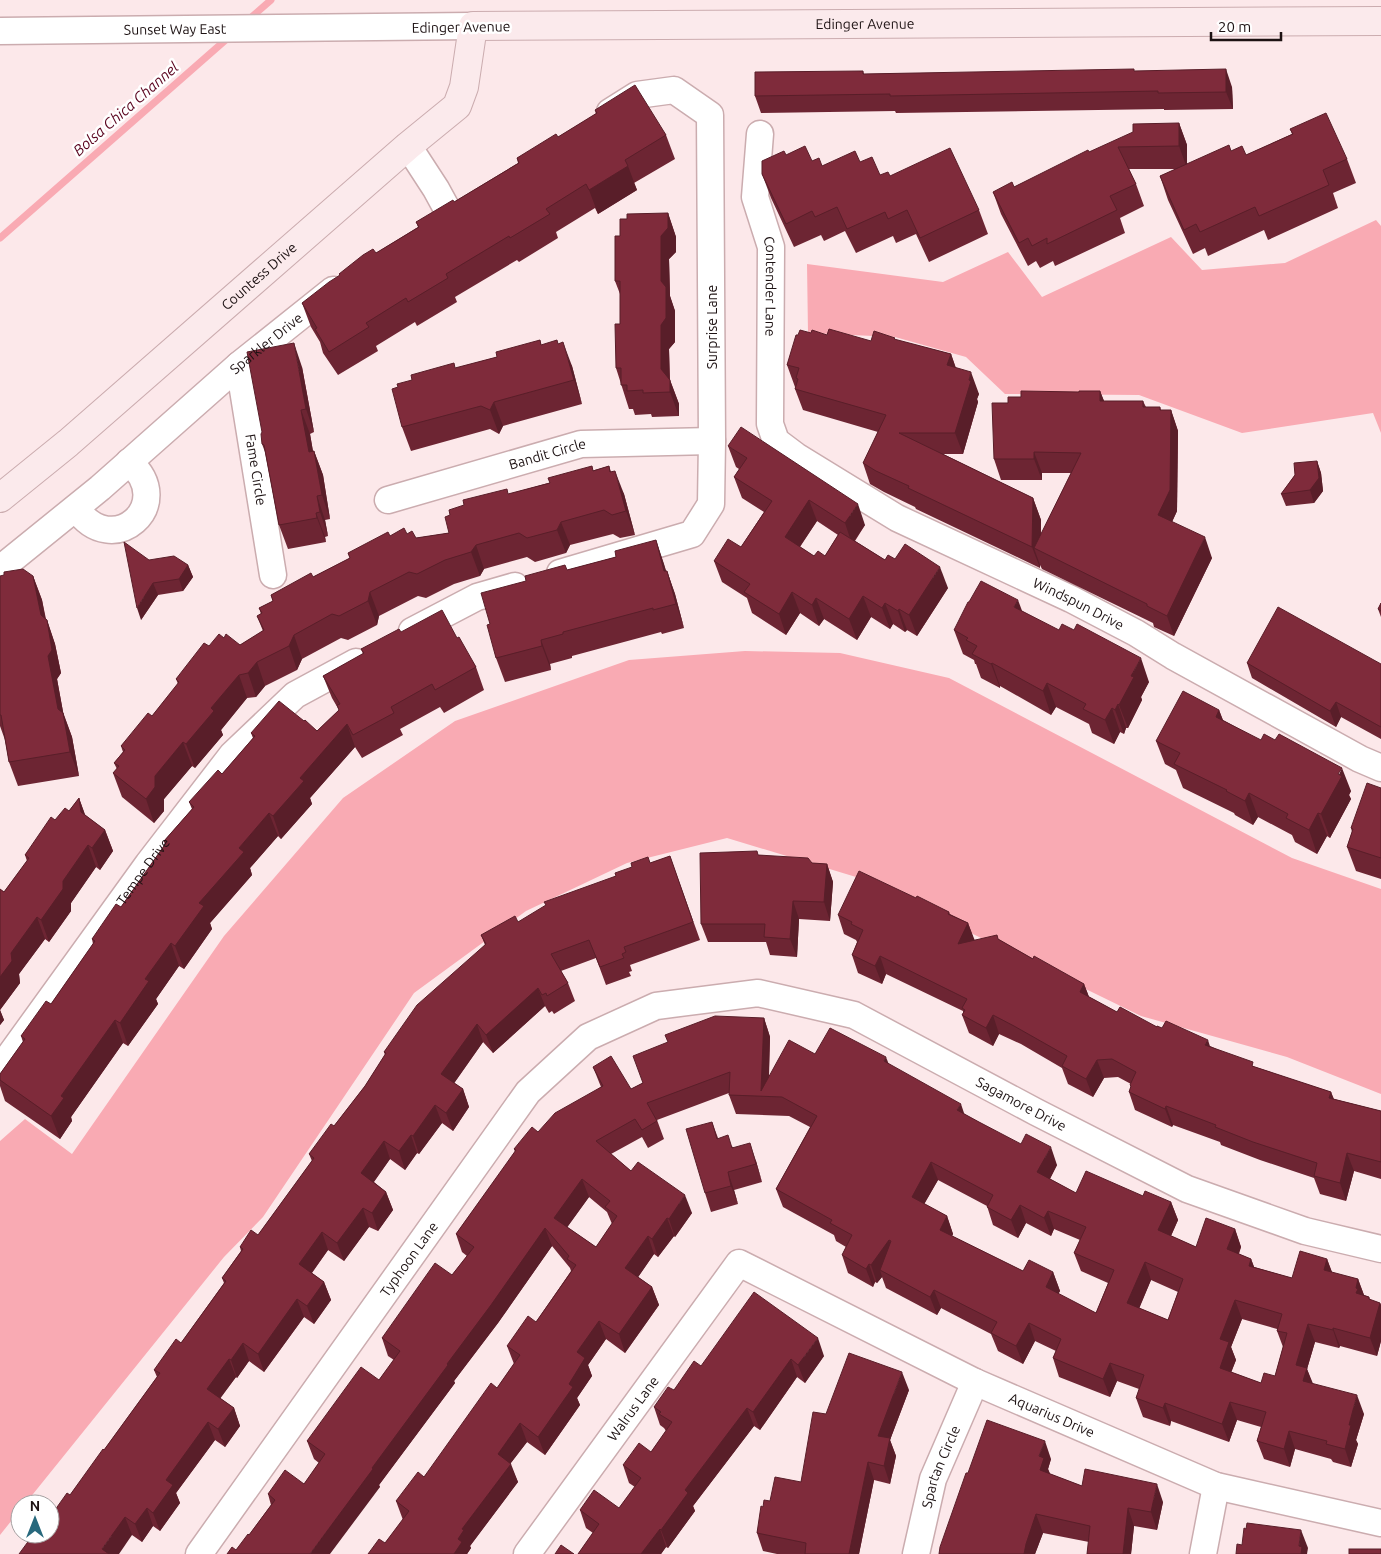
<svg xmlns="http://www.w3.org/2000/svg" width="1381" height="1554" font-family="Ubuntu,sans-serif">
	<rect width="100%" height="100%" fill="#fce8ea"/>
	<!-- water -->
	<g fill="#f9aab3">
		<path d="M1376 220 1381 226V433L1373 413 1242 433 1139 395 1005 394 966 357 895 337 808 333 807 264 943 282 1008 252 1042 297 1171 237 1202 270 1285 263Z"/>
		<path d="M745 651 840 653 949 678 1292 858 1381 889V1094L1287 1057 1141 1016 856 877 727 838 627 863 526 911 414 993 263 1217 224 1257 25 1504H20V1510L0 1535V1141L25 1119 72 1154 224 936 343 798 455 721 629 660Z"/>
	</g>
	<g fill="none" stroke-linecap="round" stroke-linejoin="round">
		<!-- stream -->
		<g stroke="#f9aab3" stroke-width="7">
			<path d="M247 21 271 0"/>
			<path d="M0 238 229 37"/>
		</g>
		<defs>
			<g id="street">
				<path id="s1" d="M0 31 473 26"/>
				<path id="s2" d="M760 134 755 197 771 247 770 424 776 441 796 456 897 518 1071 599 1136 633 1173 656 1360 759 1381 768"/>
				<path d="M408 146 436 189 448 211"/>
				<path id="s3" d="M239 365 273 575"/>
				<path id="s4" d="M388 500 581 444 712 441"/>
				<path d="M76 508C112 562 178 504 129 462"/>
				<path id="s5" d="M0 569 100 488 239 365 333 290"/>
				<path d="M560 573 692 534 711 504 712 441 710 115 674 90 637 95 610 112"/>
				<path d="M412 631 477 597 515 586"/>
				<path id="s6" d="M0 1069 148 864 232 755 295 695 356 662"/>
				<path id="s7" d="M199 1554 528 1092 588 1037 656 1006 758 993 854 1015 1036 1112 1187 1189 1305 1231 1381 1249"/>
				<path id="s8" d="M527 1554 739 1263 975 1382 1216 1486 1381 1523"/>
				<path id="s9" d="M916 1554 933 1479 975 1382"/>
				<path d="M1203 1554 1216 1486"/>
			</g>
			<g id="secondary">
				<path id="s10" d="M0 498 68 443 408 146 457 106 464 87 473 26 1381 21"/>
			</g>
		</defs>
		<!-- street casing -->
		<use href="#street" stroke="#cbacaf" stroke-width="29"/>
		<!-- secondary casing -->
		<use href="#secondary" stroke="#cbacaf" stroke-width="30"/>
		<!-- street -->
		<use href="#street" stroke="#fff" stroke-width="26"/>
		<!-- secondary -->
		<use href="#secondary" stroke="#fbeaec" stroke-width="28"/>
	</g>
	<!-- wall -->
	<g fill="#6d2533" fill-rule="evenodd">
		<path d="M863 71 864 74 1134 71 1232 87 1233 109 1164 110V109L896 113 895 111 761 113 755 96Z"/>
		<path d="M595 110 666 135 675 159 634 183 637 190 598 214 595 208 556 232 558 238 519 262 517 260 455 297 457 302 417 326 415 322 376 346 378 351 338 375 323 353 320 342 311 327 302 303 376 253 418 227 416 222 454 202 518 163 517 158 558 137 596 114Z"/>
		<path d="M1179 123 1187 145V164L1231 151 1246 155 1292 134 1290 129 1347 159 1356 183 1333 193 1338 208 1268 240 1264 230 1208 256 1205 248 1193 254 1168 200 1160 176 1176 169H1129L1136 184 1144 206 1120 218 1125 233 1055 266 1053 261 1040 268 1036 261 1028 266 1001 214 993 192 1014 187 1089 152Z"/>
		<path d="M786 155 812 161 822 166 860 162 880 175 890 176 979 210 988 234 929 262 916 234 896 243 893 236 856 253 845 231 824 241 821 235 794 247 771 198 762 174Z"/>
		<path d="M668 213 676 237V252L669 259 670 296 675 311V342L669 349 670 380 679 404V416L652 417 651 414 635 415 633 409H629L616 368 620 324V294L615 281 620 236 627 219Z"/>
		<path d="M811 333 827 335 871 341 896 340 951 354 956 368 979 394 977 399 978 402 963 454H943L1033 498 1041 520V535L1071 473H1042V480H1001L994 459 1008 403 1021 397 1100 391 1104 401H1143L1146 407H1160L1161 410H1171L1178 431 1177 511 1172 522 1212 558 1174 636 1154 627 1153 623 1042 569 1040 565V568L916 509 915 507 884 492 870 484 863 463 878 432 803 410 795 389 796 387H795L787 365 798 335Z"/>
		<path d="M540 340 541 345 558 344 572 366 582 404 503 426 499 434 490 429 411 451 402 427 398 387 456 368 497 357Z"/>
		<path d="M302 367 314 432 310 434 313 451H314L323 475 330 519 325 520 328 536 325 537 326 542 288 549 279 525 265 452 262 444Z"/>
		<path d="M728 446 865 525 855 541 885 560 895 559 948 588 917 636 907 630 905 632 893 624 890 629 871 617 857 640 824 619 819 626 800 613 786 635 752 613 747 598 722 582 714 561 741 547 764 512 742 498 734 477 739 469 736 467ZM817 521 838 535 825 556H814L800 547Z"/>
		<path d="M1317 461 1321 473 1323 491 1314 503 1286 506 1281 494 1295 475Z"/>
		<path d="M609 466 611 472 624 494 635 535 620 538 613 534 570 545 566 553 535 562 527 557 484 569 480 576 454 584 426 598 418 596 379 616 377 625 348 640 341 638 302 659 297 670 265 686 256 697 247 698 221 730 223 735 195 768 192 766 164 799V811L154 823 122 797 113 773 117 769 114 763 123 752 121 746 152 716 178 684 176 679 209 646 224 638 240 645 263 631 257 616 261 614 259 608 273 601 271 595 313 577 350 558 348 553 390 536 407 534 416 538 449 533 509 494Z"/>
		<path d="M656 540 666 571H667L675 594 684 628 662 634 661 632 572 656V658L550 664 551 670 505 682 496 658 490 624 567 570 616 557Z"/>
		<path d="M149 560 188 565 193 577 183 591 158 595 141 620Z"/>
		<path d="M0 576H33L42 600 46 619 47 620 55 644 61 673 57 679 63 712 72 737 79 776 18 786 9 762 5 740 0 726Z"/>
		<path d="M1381 603V617L1378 609Z"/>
		<path d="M1022 611 1149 682 1141 697 1142 700 1128 728H1126L1124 734 1120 732 1114 744 1092 733 1089 724 1056 707 1051 715 1000 686V688L981 678 976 664H975L974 660 963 654 954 630Z"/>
		<path d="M401 632 457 638 476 667 484 690 444 713 440 707 400 729 403 735 362 758 355 747 310 798 312 804 281 839 278 836 250 868 252 875 210 923 212 929 184 969 179 966 156 999 158 1004 128 1046 123 1043 71 1117 72 1121 60 1139 5 1101 0 1086V1074L23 1042 21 1036 51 1004 93 944 92 939 121 907 165 845 164 841 192 809 189 802 222 774 253 738 251 733 304 721 317 731 339 710 332 698 323 676 363 654 361 649Z"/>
		<path d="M1247 663 1381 664V739L1341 717 1336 727 1252 678Z"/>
		<path d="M1219 710 1223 720 1351 791 1349 795 1351 799 1330 838 1327 836 1317 854 1295 842 1292 835 1258 817 1253 825 1235 815 1234 813 1183 788 1176 770 1165 764 1156 741Z"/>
		<path d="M1381 788V879L1356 871 1347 847 1352 832 1351 828Z"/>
		<path d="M79 798 85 815 105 830 113 851 100 870 96 867 71 903V911L49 942 45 939 19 974 20 983 0 1010 4 1020 0 1025V889L4 892 27 861 25 855 55 820 69 811Z"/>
		<path d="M759 855 812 863 827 864 833 882 830 921 799 919 797 957 770 955 766 942H708L701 924Z"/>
		<path d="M670 856 700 940 630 965 632 971 629 972 631 976 606 985 596 958 561 971 568 983 575 1001 554 1014 552 1011 549 1013 545 1006 493 1053 483 1042 454 1083 463 1089 469 1107 453 1131 442 1123 419 1154 417 1153 405 1170 390 1159 374 1182 386 1192 393 1210 378 1231 369 1227 344 1261 328 1250 312 1273 324 1282 331 1300 314 1324 304 1317 264 1372 249 1361 237 1378 236 1377 220 1398 234 1408 240 1426 225 1447 215 1440 176 1493 180 1503 160 1531 153 1526 142 1542 132 1535 32 1541 70 1495 104 1450 157 1377 154 1370 181 1343 224 1283 222 1278 241 1251 240 1247 258 1235 312 1161 309 1154 334 1126 365 1086 385 1055 384 1052 485 945 481 935 518 922 616 876Z"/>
		<path d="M916 898 949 912 950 914 968 923 974 940 998 939 1033 959 1084 984 1089 997 1117 1012 1210 1046 1255 1067 1331 1092 1334 1099 1381 1111V1179L1354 1171 1346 1201 1320 1194 1314 1178 1260 1160 1221 1145 1220 1142 1173 1125 1172 1127 1135 1110 1129 1092 1131 1087 1130 1085 1131 1084 1118 1077 1104 1078 1093 1097 1068 1084 1062 1068 1021 1044 999 1034 993 1046 969 1033 962 1015 963 1013V1011L886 974 882 984 858 973 852 955 857 942 856 940 844 934 838 915Z"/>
		<path d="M764 1018 770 1037 769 1077 815 1054 889 1064 964 1114 1057 1165 1050 1179 1076 1193 1143 1196 1171 1202 1178 1220 1171 1236 1196 1247 1235 1229 1241 1247 1239 1254 1251 1259 1254 1267 1292 1278 1327 1259 1332 1273 1358 1279 1364 1295 1369 1297 1370 1300 1380 1303 1381 1305V1341L1377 1356 1340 1346 1339 1348 1315 1342 1307 1369 1312 1383 1364 1414 1356 1440 1358 1444 1351 1467 1333 1462 1331 1459 1295 1449 1290 1467 1264 1459 1257 1441 1261 1427 1237 1420 1229 1442 1171 1421 1170 1426 1143 1417 1136 1398 1139 1389 1117 1381 1110 1397 1059 1377 1053 1358 1056 1351 1035 1341 1023 1364 998 1351 991 1334 941 1308 937 1315 886 1288 882 1277 877 1283 875 1282 873 1287 848 1273 842 1255 846 1247 836 1241 834 1235 783 1207 776 1189 810 1127 789 1116 736 1114 729 1095V1093L657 1120 664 1139 648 1148 642 1137 611 1154 631 1171 692 1213 675 1237 674 1236 658 1257 654 1254 638 1277 652 1287 659 1305 625 1353 606 1339 588 1365 592 1376 577 1398 580 1405 545 1455 527 1442 510 1464 518 1482 470 1546 471 1548 467 1554H368L385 1543 403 1520 396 1501 424 1477 497 1388 514 1364 507 1346 536 1322 571 1271 570 1268 552 1246 498 1323 454 1381 455 1383 379 1485 380 1487 236 1550 249 1535 271 1505 268 1494 304 1484 319 1463 314 1459 307 1441 379 1380 394 1360 388 1356 382 1338 452 1275 467 1256 462 1252 456 1234 515 1152 514 1149 601 1087 593 1067 631 1089ZM938 1180 987 1206 993 1225 1018 1238 1026 1223 1051 1236 1054 1229 1080 1240 1074 1253 1081 1271 1108 1283 1096 1313 1058 1294 1060 1291 1053 1272 1023 1271 952 1236 953 1234 947 1216 924 1204ZM589 1197 607 1212 612 1224 596 1247 567 1227ZM1151 1280 1178 1292 1168 1320 1139 1308ZM1242 1319 1277 1329V1331L1283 1347 1275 1376 1261 1383 1231 1372 1236 1360 1231 1347Z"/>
		<path d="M712 1122 718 1138 756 1161 762 1182 734 1190 738 1204 711 1212 705 1193Z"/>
		<path d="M824 1356 805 1383 797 1377 760 1430 754 1426 693 1506 695 1511 668 1548 666 1547 661 1554H578L593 1533 586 1528 580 1510 619 1508 635 1487 629 1483 623 1465 651 1452 666 1431 664 1428 660 1425 654 1407 701 1366Z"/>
		<path d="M909 1390 890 1440 896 1456 890 1484 874 1480 859 1554H777L763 1551 757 1533 763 1507 801 1482 826 1414Z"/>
		<path d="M1051 1459 1048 1469 1050 1474 1082 1486 1163 1502 1157 1530 1134 1526 1131 1554H1087L1089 1542 1043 1533 1035 1554H939L968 1473Z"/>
	</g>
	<!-- shaded-wall -->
	<g fill="#591e29">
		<path d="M1226 69 1232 87 1233 109 1226 92Z"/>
		<path d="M1179 123 1187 145V168L1179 146Z"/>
		<path d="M628 166 637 190 598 214 589 190Z"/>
		<path d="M668 213 676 237V252L669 259 670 296 675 311V342L669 349 670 393 661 369V236Z"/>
		<path d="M563 342 572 366 582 404 574 380Z"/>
		<path d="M294 343 302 367 314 432 306 409Z"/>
		<path d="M951 354 958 375 947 365Z"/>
		<path d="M971 372 979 394 977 399 978 402 963 454 955 433Z"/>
		<path d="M670 380 679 404V416L670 392Z"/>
		<path d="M1100 391 1108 411 1100 401Z"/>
		<path d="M494 402 503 426 499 434 490 410Z"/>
		<path d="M301 410 310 434 317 476 309 452Z"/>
		<path d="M1171 410 1178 431 1177 511 1166 535 1158 515Z"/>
		<path d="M314 451 323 475 330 519 322 495Z"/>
		<path d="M1034 452 1042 473V480L1034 459Z"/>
		<path d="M1317 461 1321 473 1323 491 1314 503 1310 490Z"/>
		<path d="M615 471 624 494 635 535 626 511Z"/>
		<path d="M317 496 325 520 328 536 320 512Z"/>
		<path d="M1033 498 1041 520 1040 551 1034 548 1040 565V568L1032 547Z"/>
		<path d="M809 500 817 521 792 558 785 537Z"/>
		<path d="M858 504 865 525 852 544 845 523Z"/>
		<path d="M316 513 325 537 326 542 317 518Z"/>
		<path d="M561 522 570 545 566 553 557 530Z"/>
		<path d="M1205 537 1212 558 1174 636 1167 616Z"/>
		<path d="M656 540 664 564 673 595 664 571Z"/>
		<path d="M476 545 484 569 480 576 471 552Z"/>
		<path d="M188 565 193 577 183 591 179 579Z"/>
		<path d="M940 567 948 588 917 636 909 615Z"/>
		<path d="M667 571 675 594 684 628 676 604Z"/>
		<path d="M33 576 42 600 49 639 41 615Z"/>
		<path d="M153 583 158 595 141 620 137 608Z"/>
		<path d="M370 592 379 616 377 625 368 601Z"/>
		<path d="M792 592 800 613 786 635 779 614Z"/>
		<path d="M863 596 871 617 857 640 849 619Z"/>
		<path d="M816 598 824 619 819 626 812 605Z"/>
		<path d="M1018 600 1027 624 1014 607Z"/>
		<path d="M885 603 893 624 890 629 882 608Z"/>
		<path d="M899 609 907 630 905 632 898 611Z"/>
		<path d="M47 620 55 644 61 673 57 679 67 733 58 709 48 656Z"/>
		<path d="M294 635 302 659 297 670 289 646Z"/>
		<path d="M541 640 550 664 551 670 542 646Z"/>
		<path d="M1141 658 1149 682 1141 697 1142 700 1128 728 1119 705 1131 676Z"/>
		<path d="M257 662 265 686 256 697 248 673Z"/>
		<path d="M992 663 1000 686V688L991 664Z"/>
		<path d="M239 675 247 698 221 730 223 735 195 768 186 744 211 708Z"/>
		<path d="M1047 683 1056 707 1051 715 1043 691Z"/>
		<path d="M1336 702 1341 717 1336 727 1330 711Z"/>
		<path d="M1118 704 1126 728 1124 734 1115 710Z"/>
		<path d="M1112 708 1120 732 1114 744 1105 720Z"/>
		<path d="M1219 710 1228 734 1216 717Z"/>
		<path d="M63 713 72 737 79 776 70 752Z"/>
		<path d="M347 724 355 747 310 798 312 804 281 839 273 816 300 778Z"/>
		<path d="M183 742 192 766 164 799V811L154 823 146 799 155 776Z"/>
		<path d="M1342 768 1351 791 1349 795 1351 799 1330 838 1321 814Z"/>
		<path d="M1249 793 1258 817 1253 825 1245 801Z"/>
		<path d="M79 798 87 820 81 812Z"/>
		<path d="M269 813 278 836 250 868 252 875 210 923 212 929 184 969 175 946 199 903 239 848Z"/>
		<path d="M1318 813 1327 836 1317 854 1309 830Z"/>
		<path d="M105 830 113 851 100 870 92 848Z"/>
		<path d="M88 845 96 867 71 903V911L49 942 41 920 63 881Z"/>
		<path d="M827 864 833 882 830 921 824 902Z"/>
		<path d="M793 901 799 919 797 957 790 939Z"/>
		<path d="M37 917 45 939 19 974 20 983 0 1010 4 1020 0 1025V977L11 953Z"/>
		<path d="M968 923 975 941 958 944Z"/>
		<path d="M171 943 179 966 156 999 158 1004 128 1046 120 1023 145 979Z"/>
		<path d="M880 956 886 974 882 984 875 966Z"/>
		<path d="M1084 984 1091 1002 1080 992Z"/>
		<path d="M538 988 545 1006 493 1053 486 1035Z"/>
		<path d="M993 1015 999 1034 993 1046 986 1028Z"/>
		<path d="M764 1018 770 1037 768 1097 761 1091Z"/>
		<path d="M115 1020 123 1043 71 1117 72 1121 60 1139 51 1116 61 1096Z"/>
		<path d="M477 1024 483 1042 448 1092 441 1074Z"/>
		<path d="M1208 1040 1214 1059 1205 1045Z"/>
		<path d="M886 1057 893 1075 884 1061Z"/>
		<path d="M1097 1060 1104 1078 1093 1097 1086 1079Z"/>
		<path d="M463 1089 469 1107 453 1131 446 1113Z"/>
		<path d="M1331 1092 1337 1110 1329 1098Z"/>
		<path d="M961 1104 967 1122 957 1110Z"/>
		<path d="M435 1105 442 1123 419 1154 413 1136Z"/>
		<path d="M1166 1106 1173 1125 1172 1127 1165 1109Z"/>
		<path d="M411 1135 417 1153 405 1170 399 1151Z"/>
		<path d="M384 1141 390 1159 367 1191 361 1173Z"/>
		<path d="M750 1143 756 1161 762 1182 756 1164Z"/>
		<path d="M1051 1147 1057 1165 1044 1190 1037 1172Z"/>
		<path d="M1347 1153 1354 1171 1346 1201 1340 1183Z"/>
		<path d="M931 1162 938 1180 918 1215 912 1197Z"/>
		<path d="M728 1172 734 1190 738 1204 731 1186Z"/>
		<path d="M582 1179 589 1197 561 1236 554 1218Z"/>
		<path d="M386 1192 393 1210 378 1231 372 1213Z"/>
		<path d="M685 1195 692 1213 675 1237 669 1219Z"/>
		<path d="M1171 1202 1178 1220 1165 1249 1158 1230Z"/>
		<path d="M1020 1205 1026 1223 1018 1238 1011 1220Z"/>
		<path d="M363 1208 369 1227 344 1261 337 1243Z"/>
		<path d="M1048 1211 1054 1229 1051 1236 1044 1218Z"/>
		<path d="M947 1216 953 1234 946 1248 940 1230Z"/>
		<path d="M667 1218 674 1236 658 1257 652 1239Z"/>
		<path d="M545 1228 552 1246 498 1323 454 1381 455 1383 379 1485 380 1487 330 1554H310Z"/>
		<path d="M1235 1229 1241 1247 1233 1267 1227 1249Z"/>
		<path d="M322 1232 328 1250 305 1282 299 1264Z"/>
		<path d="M648 1236 654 1254 632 1286 625 1268Z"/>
		<path d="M889 1240 896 1258 880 1270 882 1277 877 1283 871 1265Z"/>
		<path d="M1251 1259 1258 1277 1249 1266Z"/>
		<path d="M1327 1259 1334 1277 1324 1270Z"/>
		<path d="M1145 1262 1151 1280 1134 1321 1127 1303Z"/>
		<path d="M869 1264 875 1282 873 1287 866 1269Z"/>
		<path d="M1053 1272 1060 1291 1052 1306 1046 1287Z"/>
		<path d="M1358 1279 1365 1298 1356 1293V1288Z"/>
		<path d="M324 1282 331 1300 314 1324 307 1306Z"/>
		<path d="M652 1287 659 1305 625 1353 619 1334Z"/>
		<path d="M934 1290 941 1308 937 1315 930 1297Z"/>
		<path d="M297 1299 304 1317 264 1372 258 1354Z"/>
		<path d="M1235 1300 1242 1319 1231 1347 1236 1360 1226 1386 1220 1368V1339Z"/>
		<path d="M1380 1303 1381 1305V1341L1377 1356 1370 1338Z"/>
		<path d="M599 1321 606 1339 588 1365 592 1376 577 1398 580 1405 545 1455 538 1437 569 1384 577 1352Z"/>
		<path d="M1029 1323 1035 1341 1023 1364 1016 1346Z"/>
		<path d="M1308 1324 1315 1342 1307 1369 1314 1386 1310 1399 1296 1365Z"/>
		<path d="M1333 1328 1340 1346 1339 1348 1333 1330Z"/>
		<path d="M818 1338 824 1356 805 1383 798 1365Z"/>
		<path d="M243 1343 249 1361 237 1378 231 1360Z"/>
		<path d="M229 1359 236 1377 214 1407 207 1389Z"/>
		<path d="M791 1359 797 1377 760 1430 753 1412Z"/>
		<path d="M1110 1363 1117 1381 1110 1397 1103 1379Z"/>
		<path d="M902 1372 909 1390 890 1440 896 1456 890 1484 884 1466 878 1436Z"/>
		<path d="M1357 1395 1364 1414 1356 1440 1358 1444 1351 1467 1345 1449 1349 1425Z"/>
		<path d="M1230 1402 1237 1420 1229 1442 1222 1424Z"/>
		<path d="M1165 1403 1171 1421 1170 1426 1163 1408Z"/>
		<path d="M234 1408 240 1426 225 1447 218 1429Z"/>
		<path d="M747 1408 754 1426 693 1506 695 1511 668 1548 661 1530 685 1490Z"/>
		<path d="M208 1422 215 1440 176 1493 180 1503 160 1531 153 1513 166 1480Z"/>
		<path d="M520 1423 527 1442 504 1472 498 1454Z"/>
		<path d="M1289 1431 1295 1449 1290 1467 1284 1449Z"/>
		<path d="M1045 1441 1051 1459 1048 1469 1051 1476 1040 1470 1039 1456Z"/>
		<path d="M868 1462 874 1480 859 1554H849Z"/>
		<path d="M511 1464 518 1482 470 1546 471 1548 467 1554H454L458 1539 462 1529Z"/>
		<path d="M1157 1484 1163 1502 1157 1530 1151 1512Z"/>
		<path d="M147 1508 153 1526 142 1542 135 1524Z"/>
		<path d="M1128 1508 1134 1526 1131 1554H1123Z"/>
		<path d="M1036 1514 1043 1533 1035 1554H1024L1026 1544Z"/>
		<path d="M125 1517 132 1535 119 1554H104L102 1549Z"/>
		<path d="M660 1529 666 1547 661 1554H641Z"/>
		<path d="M1301 1530 1308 1548 1307 1554H1301L1299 1546Z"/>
	</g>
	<!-- building -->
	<g fill="#7f2b3b" stroke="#591e29" fill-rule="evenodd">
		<path d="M1134 69V71L1226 69V92L1158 93V91L890 96V94L755 96V72L863 71V74Z"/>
		<path d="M635 85 666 135 625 160 628 166 589 190 586 184 546 209 550 214 510 238 509 236 446 274 448 278 408 302 406 298 366 323 369 327 329 352 315 329 317 328 302 303 329 282 340 275 339 274 363 255 373 249 376 253 419 227 416 222 453 200 454 202 519 163 517 158 556 134 558 137 597 113 595 110Z"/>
		<path d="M1326 113 1347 159 1323 170 1329 185 1259 216 1255 207 1200 232 1196 224 1184 230 1160 176 1229 145 1231 151 1242 146 1246 155 1293 134 1290 129Z"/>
		<path d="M1179 123V146L1118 147 1136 184 1110 196 1117 210 1047 244V238L1032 246 1028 238 1019 243 993 192 1012 182 1014 187 1088 150 1089 152 1133 132V124Z"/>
		<path d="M805 146 812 161 819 158 822 166 855 151 860 162 872 157 880 175 888 172 890 176 950 148 979 210 920 238 907 210 888 219 885 212 847 229 837 207 815 217 812 211 786 224 762 174V161L784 151 786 155Z"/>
		<path d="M668 213V228L661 236V281L666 287V318L661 325V369L670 380V392L643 393V390L627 391V385H621V368H616L615 324H620V281H615V236H620V219H627V214Z"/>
		<path d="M829 329 871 341 874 331 895 338 894 339 951 354 947 365 971 372 969 380 971 381 955 433H899L1033 498 1032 547 908 488 909 486 876 471 863 463 886 415 795 389 798 379 796 378 799 368 787 365 796 335H798L800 330 811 333 812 330 827 335Z"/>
		<path d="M540 340 541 345 557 340 558 344 563 342 574 380 494 402 490 410 481 406 402 427 392 389 398 387 397 384 412 380 411 375 454 363 455 368 497 357 496 352Z"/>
		<path d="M294 343 306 409 301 410 309 452 314 451 322 495 317 496 320 512 316 513 317 518 279 525 264 445 262 444 261 434 262 432 247 352Z"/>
		<path d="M1021 391 1079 392V391H1100V401H1143V407H1160V410H1171L1170 490 1158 515 1205 537 1167 616 1147 606V604L1034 548 1081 453 1034 452V459H994L992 403H1008V397H1021Z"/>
		<path d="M741 427 858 504 845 523 809 500 785 537 814 556 818 551 825 556 840 532 885 560 888 555 895 559 905 544 940 567 909 615 899 609 898 611 885 603 882 608 863 596 849 619 816 598 812 605 792 592 779 614 744 592 750 584 714 561 728 539 741 547 772 501 734 477 747 458 728 446Z"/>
		<path d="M1317 461 1319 478 1310 490 1281 494 1295 475 1294 463Z"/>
		<path d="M592 466 593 471 609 466 610 472 615 471 626 511 612 515 604 510 561 522 557 530 527 538 519 533 476 545 471 552 445 560 417 574 409 572 370 592 368 601 339 616 332 614 294 635 289 646 257 662 248 673 239 675 211 708 214 711 186 744 183 742 155 776V787L146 799 113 773 119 766 114 763 125 750 121 746 148 713 152 716 179 682 176 679 204 643 209 646 219 634 224 638 226 634 240 645 264 630 257 616 262 613 259 608 273 601 271 595 311 573 313 577 350 558 348 553 388 532 390 536 404 528 407 534 412 531 416 538 449 533 445 517 450 515 449 510 464 505 463 500 507 489 508 494 550 483 548 478Z"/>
		<path d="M656 540 664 571H667L676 604 653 610V608L563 632V634L541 640 542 646 496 658 487 625 490 624 481 593 526 581 525 576 565 565 567 570 616 557 615 551Z"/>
		<path d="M124 542 149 560 174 556 188 565 179 579 153 583 137 608Z"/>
		<path d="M23 569 33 576 41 615 47 620 52 650 48 656 58 709 63 713 70 752 9 762 1 715H0V576L4 575V572Z"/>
		<path d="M981 581 1018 600 1014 607 1059 630 1062 624 1074 630 1077 624 1141 658 1131 676 1134 677 1119 705 1118 704 1115 710 1112 708 1105 720 1083 709 1086 704 1047 683 1043 691 992 663 991 664 972 654 977 646 966 640 968 638 954 630 968 602H969Z"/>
		<path d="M1381 603V611L1378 609Z"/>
		<path d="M1278 607 1381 664V727L1336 702 1330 711 1247 663Z"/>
		<path d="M442 610 457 638 459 637 476 667 435 690 432 684 391 707 394 713 353 735 347 724 300 778 304 781 273 816 269 813 239 848 244 852 199 903 204 906 175 946 171 943 145 979 149 981 120 1023 115 1020 61 1096 64 1098 51 1116 0 1080V1074L25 1039 21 1036 46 1001 51 1004 95 941 92 939 116 904 121 907 166 843 164 841 194 807 189 802 218 770 222 774 255 736 251 733 279 701 304 721 305 720 317 731 339 710 337 705 340 704 323 676 364 653 361 649 399 629 401 632Z"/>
		<path d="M1183 691 1219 710 1216 717 1261 740 1264 734 1275 740 1279 734 1342 768 1338 774 1342 776 1321 814 1318 813 1309 830 1286 818 1288 814 1249 793 1245 801 1226 791 1227 790 1174 764 1180 753 1156 741Z"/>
		<path d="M1367 783 1381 788V858L1347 847 1353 829 1351 828Z"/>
		<path d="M79 798 81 812 105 830 92 848 88 845 63 881V889L41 920 37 917 11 953 12 961 0 977V889L4 892 29 858 25 855 51 817 55 820 65 808 69 811Z"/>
		<path d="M757 851 758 855 808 858 812 863 827 864 824 902 793 901 790 939 764 937 765 924H701L700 853Z"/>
		<path d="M670 856 693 922 624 947 626 952 622 954 624 958 600 967 589 940 551 954 568 983 547 996 546 993 542 995 538 988 486 1035 477 1024 441 1074 463 1089 446 1113 435 1105 413 1136 411 1135 399 1151 384 1141 361 1173 386 1192 372 1213 363 1208 337 1243 322 1232 299 1264 324 1282 307 1306 297 1299 258 1354 243 1343 231 1360 229 1359 207 1389 234 1408 218 1429 208 1422 166 1480 173 1485 153 1513 147 1508 135 1524 125 1517 102 1549 109 1554H19L30 1539 32 1541 38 1534H50V1517L67 1493 70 1495 103 1449 104 1450 160 1373 154 1370 176 1339 181 1343 226 1281 222 1278 243 1249 240 1247 251 1230 258 1235 314 1158 309 1154 331 1124 334 1126 365 1086 386 1053 384 1052 417 1005 486 944 481 935 515 916 518 922 546 905 544 902 616 876 615 873 632 867 631 863 648 857 650 863Z"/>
		<path d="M859 871 916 898 917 896 949 912 948 914 968 923 958 944 997 935 998 939 1033 959 1034 956 1084 984 1080 992 1117 1012 1120 1007 1157 1027V1026L1162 1028 1166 1021 1208 1040 1205 1045 1253 1062 1252 1066 1331 1092 1329 1098 1381 1111V1162L1347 1153 1340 1183 1314 1176 1317 1163 1253 1142 1215 1127 1216 1125 1166 1106 1165 1109 1129 1092 1131 1086 1130 1085 1136 1072 1112 1059 1097 1060 1086 1079 1062 1066 1067 1056 1014 1026 993 1015 986 1028 962 1015 965 1010 962 1008 967 999 880 956 875 966 852 955 863 930 851 924 852 922 838 915Z"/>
		<path d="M715 1016 764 1018 761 1091 789 1040 815 1054 830 1028 886 1057 884 1061 961 1104 957 1110 979 1122 1021 1144 1026 1134 1051 1147 1037 1172 1076 1193 1086 1171 1143 1196 1145 1191 1171 1202 1158 1230 1196 1247 1206 1218 1235 1229 1227 1249 1251 1259 1249 1266 1292 1278 1300 1251 1327 1259 1324 1270 1358 1279 1356 1288 1358 1289 1356 1293 1369 1297V1299L1380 1303 1370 1338 1333 1328V1330L1308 1324 1296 1365 1307 1368 1303 1381 1357 1395 1349 1425H1351L1345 1449 1326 1444 1327 1441 1289 1431 1284 1449 1257 1441 1266 1412 1230 1402 1222 1424 1165 1403 1163 1408 1136 1398 1144 1375 1110 1363 1103 1379 1053 1358 1061 1339 1029 1323 1016 1346 991 1333 997 1322 934 1290 930 1297 880 1270 891 1241 889 1240 871 1265 869 1264 866 1269 842 1255 852 1235 830 1223 832 1220 776 1189 817 1116 782 1097 729 1095 730 1072 647 1103 657 1121 642 1130 635 1119 596 1141 631 1171 638 1162 685 1195 669 1219 667 1218 652 1239 648 1236 625 1268 652 1287 619 1334 599 1321 577 1352 585 1358 569 1384 573 1387 538 1437 520 1423 498 1454 511 1464 462 1529 464 1530 458 1539 462 1542 454 1554H368L379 1539 385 1543 409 1511 396 1501 418 1472 424 1477 491 1383 497 1388 520 1355 507 1346 528 1316 536 1322 576 1265 567 1259 569 1256 545 1228 491 1305 447 1364 448 1365 372 1468 373 1469 310 1554H227L232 1547 236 1550 248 1534 249 1535 275 1500 268 1494 285 1470 304 1484 325 1454 307 1441 361 1367 379 1380 400 1351 382 1338 435 1263 452 1275 474 1247 456 1234 516 1150 514 1149 532 1127 538 1132 555 1113 603 1086 593 1067 611 1056 631 1089 643 1083 633 1056 668 1042 665 1035ZM931 1162 993 1195 987 1207 1011 1220 1020 1205 1044 1218 1048 1211 1086 1227 1074 1253 1114 1270 1096 1313 1046 1287 1053 1272 1029 1260 1023 1271 940 1230 947 1216 912 1197ZM582 1179 610 1201 605 1207 617 1216 596 1247 554 1218ZM1145 1262 1183 1279 1168 1320 1127 1303ZM1235 1300 1282 1314 1277 1331 1287 1333 1275 1376 1264 1373 1261 1383 1220 1368 1229 1342 1220 1339Z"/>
		<path d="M712 1122 717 1139 728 1135 732 1148 750 1143 756 1164 728 1172 731 1186 705 1193 686 1129Z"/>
		<path d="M754 1292 818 1338 798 1365 791 1359 753 1412 747 1408 685 1490 688 1493 661 1530 660 1529 641 1554H578L599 1524 580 1510 594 1490 619 1508 641 1478 623 1465 639 1443 651 1452 672 1422 659 1414 661 1412 654 1407 668 1387 674 1390 694 1361 701 1366Z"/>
		<path d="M849 1353 902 1372 878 1436 890 1438 884 1466 868 1462 849 1554H805L806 1543 757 1533 761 1506 763 1507 764 1500 770 1501 775 1477 801 1482 813 1412 826 1414Z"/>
		<path d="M987 1420 1045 1441 1039 1456 1044 1458 1040 1470 1082 1486 1085 1469 1157 1484 1151 1512 1128 1508 1123 1554H1087L1090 1526 1036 1514 1026 1544 1024 1554H939L940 1547 966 1473H968Z"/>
		<path d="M1247 1523 1301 1530 1299 1546 1302 1547 1301 1554H1236L1237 1544 1242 1545 1244 1528 1246 1529Z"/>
		<path d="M561 1545 574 1554H555Z"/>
		<rect x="1349" y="1549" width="32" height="5"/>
	</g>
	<g text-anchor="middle" stroke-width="5" stroke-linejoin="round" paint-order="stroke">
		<!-- street labels -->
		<g font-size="14" fill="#1d1213" stroke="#fff">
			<text dy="5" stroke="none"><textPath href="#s10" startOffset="1076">Edinger Avenue</textPath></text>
			<text transform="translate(461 27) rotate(-1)" y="5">Edinger Avenue</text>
			<text dy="5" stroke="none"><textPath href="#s1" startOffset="175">Sunset Way East</textPath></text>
			<text dy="5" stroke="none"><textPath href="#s10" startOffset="341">Countess Drive</textPath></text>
			<text dy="5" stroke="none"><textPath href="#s2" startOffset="155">Contender Lane</textPath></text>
			<text transform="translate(712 327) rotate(-90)" y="5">Surprise Lane</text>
			<text dy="5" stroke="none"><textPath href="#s5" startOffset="349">Sparkler Drive</textPath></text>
			<text dy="5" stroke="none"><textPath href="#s4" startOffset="166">Bandit Circle</textPath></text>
			<text dy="5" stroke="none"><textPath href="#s3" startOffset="106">Fame Circle</textPath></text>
			<text dy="5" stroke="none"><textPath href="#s2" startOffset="655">Windspun Drive</textPath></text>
			<text dy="5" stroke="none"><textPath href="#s6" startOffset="244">Tempe Drive</textPath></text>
			<text dy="5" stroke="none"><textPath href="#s7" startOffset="1114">Sagamore Drive</textPath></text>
			<text dy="5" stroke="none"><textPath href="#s7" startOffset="362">Typhoon Lane</textPath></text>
			<text dy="5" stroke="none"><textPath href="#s8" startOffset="180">Walrus Lane</textPath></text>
			<text dy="5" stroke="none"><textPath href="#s8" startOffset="708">Aquarius Drive</textPath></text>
			<text dy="5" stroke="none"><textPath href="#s9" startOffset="91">Spartan Circle</textPath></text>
		</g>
		<!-- water labels -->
		<g font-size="15" font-style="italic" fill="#59021d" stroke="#fff">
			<text transform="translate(126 109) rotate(-41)" y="5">Bolsa Chica Channel</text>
		</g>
	</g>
	<!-- north arrow -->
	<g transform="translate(35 1519)"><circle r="24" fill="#ffffff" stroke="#a5a0a1"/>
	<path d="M0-4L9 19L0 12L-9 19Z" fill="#28697d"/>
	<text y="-8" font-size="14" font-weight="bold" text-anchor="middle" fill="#1d1213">N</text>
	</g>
	<!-- scale -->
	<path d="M1211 32v8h70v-8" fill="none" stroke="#1d1213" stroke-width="2.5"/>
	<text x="1218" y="32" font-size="15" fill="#1d1213" stroke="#ffffff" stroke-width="4" paint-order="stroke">20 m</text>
</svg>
